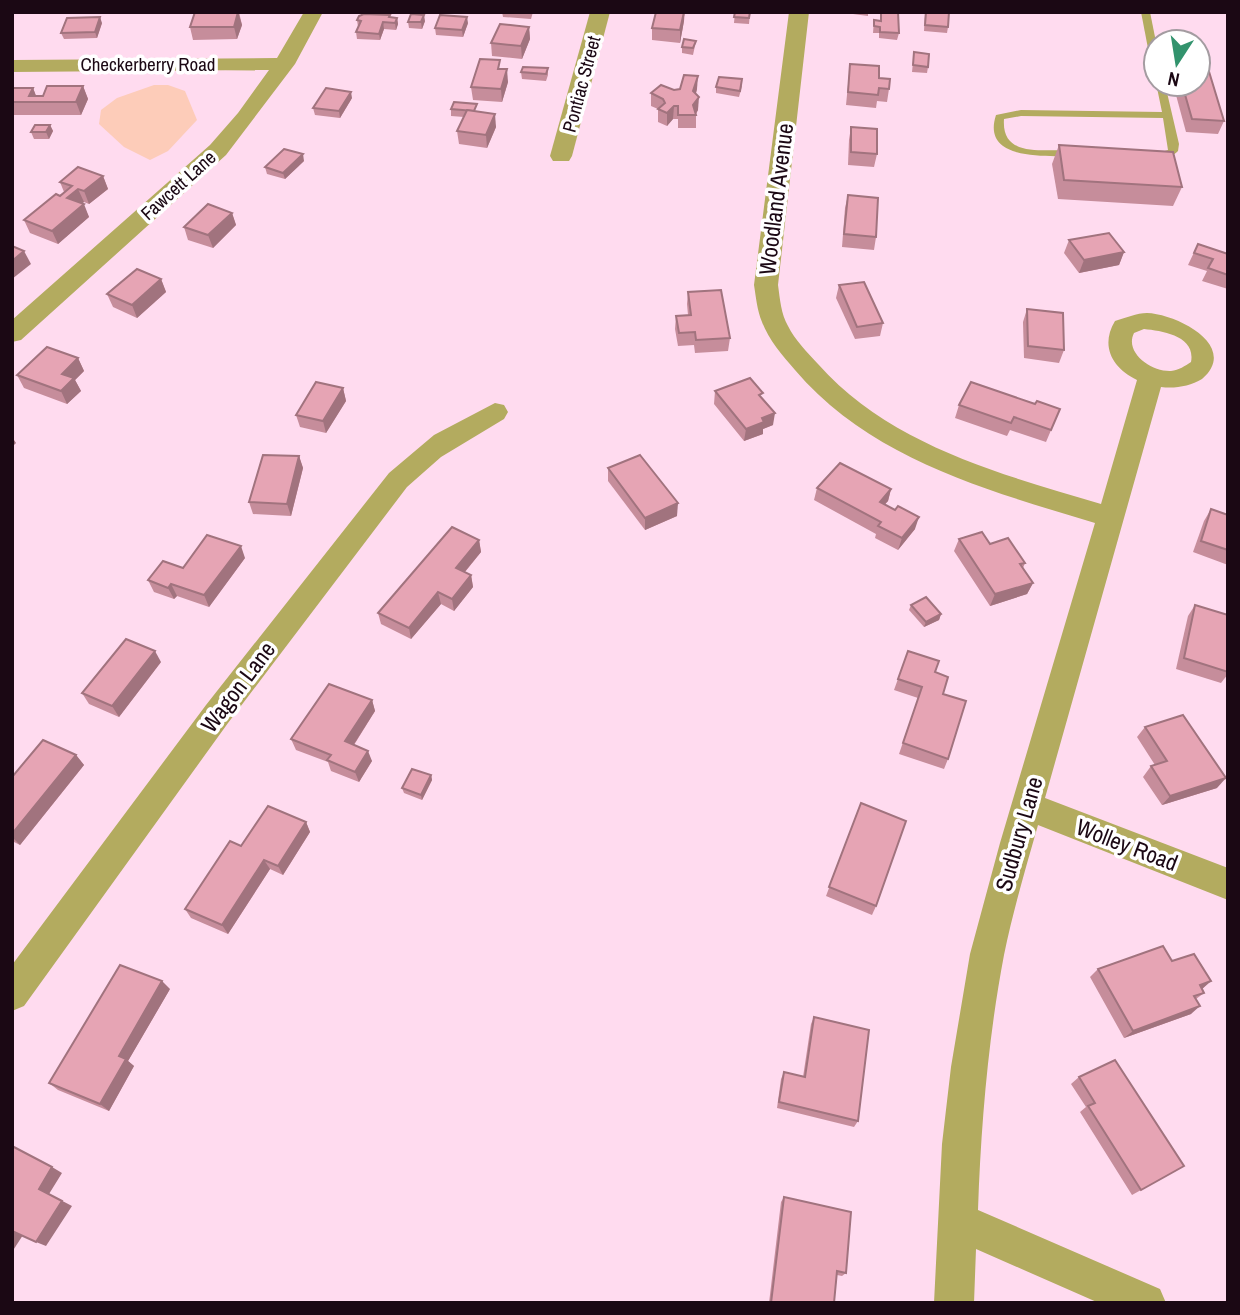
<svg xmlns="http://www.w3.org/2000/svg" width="1240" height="1315" font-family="'Archivo Narrow',sans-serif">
	<rect width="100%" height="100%" fill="#ffdbef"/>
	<!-- green -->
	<path fill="#fdccb9" d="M154 85H168L185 91 197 120 168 151 150 160 124 147 99 124 101 110 117 98Z"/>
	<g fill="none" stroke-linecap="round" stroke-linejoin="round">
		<!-- lane -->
		<g fill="#b3ab5f" fill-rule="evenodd">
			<path d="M1141 12H1150L1156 42V67L1151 64Z"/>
			<path d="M1156 83 1165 84 1179 144 1178 151C1171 158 1157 162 1148 156L1168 150 1163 118 1021 116 1004 119C1001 161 1049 147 1077 151L1078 153 1073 156C1045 156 981 161 996 115L1021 110 1162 112Z"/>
		</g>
		<!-- street -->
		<g fill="#b3ab5f" fill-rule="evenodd">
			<path d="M304 12H323L295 64 226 155 21 340 12 342V320L210 145 238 113 269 70 12 72V60L277 58Z"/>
			<path d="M590 12H610L572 156 569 161H553L550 156Z"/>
			<path d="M789 12H809L778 285C780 299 781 314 788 326 795 340 807 352 818 364 890 445 1000 474 1101 504L1137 380C1112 368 1100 346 1115 321 1125 318 1137 313 1147 313 1177 314 1240 346 1202 379 1190 386 1175 389 1161 387L1045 798 1228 868V900L1038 825C1026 867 1013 911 1004 955 988 1039 981 1125 978 1210L1160 1289 1166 1303H1099L976 1249 974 1303H934L942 1144 951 1067 970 954 1000 843 1095 523C986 490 871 459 795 370 782 355 769 340 762 322 757 310 756 297 754 285ZM1144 329C1163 331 1196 336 1191 362 1185 366 1179 370 1171 371 1152 372 1124 353 1134 333Z"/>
			<path d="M495 403 504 405 508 412 504 419 441 457 407 487 228 723 24 1006 12 1011V965L206 705 389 473 434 435Z"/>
		</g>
	</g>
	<!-- wall -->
	<g fill="#c68d9b">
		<path d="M239 12 242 25 237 39 193 40 190 27Z"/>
		<path d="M502 12H533L531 19 503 17Z"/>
		<path d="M656 12H685L684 21 680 43 652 40V28Z"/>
		<path d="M735 12H750L749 24 734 23Z"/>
		<path d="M838 12H868V16Z"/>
		<path d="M880 12 899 33 897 40 879 38V33H873L874 20 880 21Z"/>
		<path d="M925 12 948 27 947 33 924 31Z"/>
		<path d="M390 17 397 18 398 24 396 30 384 29 380 40 357 39 356 32 358 27 357 20Z"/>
		<path d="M425 21 422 29 409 28 408 22Z"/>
		<path d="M102 23 97 38 64 39 61 33Z"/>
		<path d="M468 23 463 37 436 35 435 28Z"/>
		<path d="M529 27 530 39 522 59 492 56 491 43Z"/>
		<path d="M696 41 693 55 682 53V47Z"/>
		<path d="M914 52 928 67 927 73 912 72Z"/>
		<path d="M850 64 879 78 889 89 887 102 877 101 876 108 846 105Z"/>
		<path d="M548 68V75L546 81 522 79 521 72Z"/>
		<path d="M508 82 502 102 473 100 471 87Z"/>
		<path d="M1173 84H1198L1224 121 1218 134 1186 132Z"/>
		<path d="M83 86 88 99 81 115H12V88H33L36 96H43Z"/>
		<path d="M742 86 739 97 716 93V87Z"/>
		<path d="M697 89 696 93 698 110 696 114V128H678V119H673L667 126 658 122V109L651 106V93L674 90Z"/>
		<path d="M352 98 340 118 315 115 313 108Z"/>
		<path d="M451 109 477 112 496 127 487 148 459 144 457 131 464 117 451 116Z"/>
		<path d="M50 125 53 131 49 139H34L31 132Z"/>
		<path d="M851 127 877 154 874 167 848 165 849 140Z"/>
		<path d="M1059 145 1182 187 1173 206 1058 199 1052 164Z"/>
		<path d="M304 161 285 179 267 174 265 167Z"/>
		<path d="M103 176 108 189 89 204 84 202 82 203 89 217 58 244 30 233 24 220 64 192 60 182Z"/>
		<path d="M848 195 876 237 874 250 842 247 845 208Z"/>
		<path d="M232 213 236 225 213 248 188 240 184 227Z"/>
		<path d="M1069 240 1124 252 1119 265 1079 273 1064 253Z"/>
		<path d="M1198 244 1228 254V289L1202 281 1207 271 1188 265Z"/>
		<path d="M161 279 166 292 137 318 113 307 107 294Z"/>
		<path d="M839 285 883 323 880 336 855 339 836 298Z"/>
		<path d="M688 292 730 338 728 351 695 353 694 345 678 346 675 329 676 316 688 315 687 304Z"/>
		<path d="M1027 309 1064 350 1059 363 1024 358 1023 322Z"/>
		<path d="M78 358 84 371 75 380 81 391 67 404 24 388 17 375Z"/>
		<path d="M343 388 346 401 326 433 300 427 296 415Z"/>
		<path d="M715 391 762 399 773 425 763 429V434L744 441 714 404Z"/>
		<path d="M1035 404 1060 409 1046 442 1010 430 1007 436 955 418 959 405Z"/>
		<path d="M299 456 303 468 291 516 253 514 249 502Z"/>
		<path d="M608 468 677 516 645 530 608 481Z"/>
		<path d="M817 488 891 489 888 501 884 505 915 529 898 550 875 538 876 534 814 500Z"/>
		<path d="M1211 509 1228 515V565L1193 552 1204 521Z"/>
		<path d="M959 539 990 544 1025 563 1023 568 1033 583 1027 594 990 606 954 551Z"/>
		<path d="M479 540 481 552 465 572 471 575 473 587 454 611 441 604 411 639 381 624 378 613Z"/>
		<path d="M245 558 209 607 177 596 174 599 154 592 148 580 183 568Z"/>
		<path d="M911 605 941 614 939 620 924 627 909 610Z"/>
		<path d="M1195 605 1228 615V674L1221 683 1176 669 1188 616Z"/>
		<path d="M908 651 935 672 943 694 948 759 944 769 899 754 918 698 894 690Z"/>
		<path d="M161 662 119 717 89 704 82 693Z"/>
		<path d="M372 700 375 711 354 745 372 761 359 782 331 771 328 762 296 750 291 739Z"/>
		<path d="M1145 727 1217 788 1162 805 1143 777 1151 766 1155 765 1137 737Z"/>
		<path d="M76 755 84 765 20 845 12 841V777Z"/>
		<path d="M431 775 432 780 422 800 404 793 402 788Z"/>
		<path d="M861 803 876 906 872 915 826 896Z"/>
		<path d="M306 822 310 832 283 875 270 869 228 934 191 918 185 909 241 846Z"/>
		<path d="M1172 961 1211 981 1202 989 1204 993 1196 999 1191 1014 1124 1038 1090 977 1098 969Z"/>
		<path d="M170 989 128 1061 134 1066 109 1111 58 1090 49 1083Z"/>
		<path d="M814 1017 858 1121 854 1127 777 1108 781 1079 784 1072 803 1077 811 1024Z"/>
		<path d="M1079 1077 1184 1166 1132 1195 1080 1112 1086 1107 1071 1084Z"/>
		<path d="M784 1197 846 1273 842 1276 837 1275 834 1303H769L781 1202Z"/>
	</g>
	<!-- shaded-wall -->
	<g fill="#a1737e">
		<path d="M238 12 242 25 237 39 234 27Z"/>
		<path d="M684 12V21L680 43V30Z"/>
		<path d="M424 15 425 21 422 29 421 22Z"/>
		<path d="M100 17 102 23 97 38 95 32Z"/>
		<path d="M467 17 468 23 463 37 462 30Z"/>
		<path d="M397 18 398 24 396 30 395 23Z"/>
		<path d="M383 22 384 29 380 40 379 34Z"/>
		<path d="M529 27 530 39 522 59 521 46Z"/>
		<path d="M507 69 508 82 502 102 501 89Z"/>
		<path d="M698 76 697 89 693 104V91Z"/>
		<path d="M83 86 88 99 81 115 76 102Z"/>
		<path d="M33 88 38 101 29 96Z"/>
		<path d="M351 92 352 98 340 118 339 111Z"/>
		<path d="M699 97 698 110 695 115 693 105Z"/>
		<path d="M674 106 673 119 667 126V113Z"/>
		<path d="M495 114 496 127 487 148 486 135Z"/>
		<path d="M50 125 53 131 49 139 46 132Z"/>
		<path d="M303 154 304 161 285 179 283 173Z"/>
		<path d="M103 176 108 189 89 204 84 191Z"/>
		<path d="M78 189 84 202 72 211 67 198Z"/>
		<path d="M84 204 89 217 58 244 52 231Z"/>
		<path d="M232 213 236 225 213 248 208 235Z"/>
		<path d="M24 251 31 264 12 279V261Z"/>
		<path d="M1124 252 1119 265 1079 273 1084 260Z"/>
		<path d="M161 279 166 292 137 318 132 305Z"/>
		<path d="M78 358 84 371 75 380 81 391 67 404 61 391 62 374Z"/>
		<path d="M343 388 346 401 326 433 323 421Z"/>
		<path d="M775 413 773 425 763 429V434L744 441 746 429 762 418Z"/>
		<path d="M12 437 16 443 12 447Z"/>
		<path d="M299 456 303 468 291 516 287 504Z"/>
		<path d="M891 489 888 501 876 514 880 502Z"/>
		<path d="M678 503 677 516 645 530V518Z"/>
		<path d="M919 517 915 529 898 550 902 538Z"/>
		<path d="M479 540 481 552 458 580 456 568Z"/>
		<path d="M241 546 245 558 209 607 204 595Z"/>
		<path d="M471 575 473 587 454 611 452 599Z"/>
		<path d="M1033 583 1027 594 990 606 995 594Z"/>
		<path d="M171 584 177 596 174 599 168 588Z"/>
		<path d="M438 592 441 604 411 639 409 628Z"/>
		<path d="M941 614 939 620 924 627 926 622Z"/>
		<path d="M155 651 161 662 119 717 112 706Z"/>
		<path d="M372 700 375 711 349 752 345 741Z"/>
		<path d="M368 751 372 761 359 782 355 772Z"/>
		<path d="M76 755 84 765 20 845 12 837V834Z"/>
		<path d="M431 775 432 780 422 800 421 795Z"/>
		<path d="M1226 778 1217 788 1162 805 1170 796Z"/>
		<path d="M306 822 310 832 283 875 278 866Z"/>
		<path d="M264 860 270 869 228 934 222 925Z"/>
		<path d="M162 981 170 989 128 1061 134 1066 109 1111 100 1104 119 1056Z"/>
		<path d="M1211 981 1202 989 1200 985Z"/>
		<path d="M1200 1006 1191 1014 1124 1038 1133 1031Z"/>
		<path d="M52 1167 62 1173 49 1194 72 1206 46 1246 36 1242 39 1189Z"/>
		<path d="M13 1230 23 1235 12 1252V1231Z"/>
	</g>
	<!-- building -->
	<g fill="#e6a4b4" stroke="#a1737e" stroke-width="2">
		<path d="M195 12H238L234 27H190Z"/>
		<path d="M656 12H684L680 30 652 28Z"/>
		<path d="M735 12H750L749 18 734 17Z"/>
		<path d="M881 12H898L899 33 880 32V27L874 26V20L881 21Z"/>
		<path d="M926 12H949L948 27 925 25Z"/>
		<path d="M364 14 390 15 389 17 397 18 395 23 383 22 379 34 356 32 361 21 357 20 359 16Z"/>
		<path d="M411 14 424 15 421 22H408Z"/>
		<path d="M440 15 467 17 462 30 435 28Z"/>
		<path d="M100 17 95 32 61 33 67 18Z"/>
		<path d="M500 24 529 27 521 46 491 43Z"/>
		<path d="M684 39 696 41 693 48 682 47Z"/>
		<path d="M914 52 929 54 928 67 913 65Z"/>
		<path d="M480 59 500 60 498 69H507L501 89 471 87Z"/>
		<path d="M850 64 879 66V78L890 79 889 89 879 88 878 95 848 92Z"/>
		<path d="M1198 65H1207L1224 121 1192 119 1182 84H1198Z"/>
		<path d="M523 67 548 68 546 74 521 72Z"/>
		<path d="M684 75 698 76 693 91 699 97 693 105 696 115H678V106H674L667 113 658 109 665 103 663 99 651 93 661 85 674 90 680 89Z"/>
		<path d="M719 77 742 79 740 91 716 87Z"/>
		<path d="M47 86H83L76 102H12V88H33L29 96H43Z"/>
		<path d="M326 88 351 92 339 111 313 108Z"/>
		<path d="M454 102 477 104 474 111 451 109Z"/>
		<path d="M467 110 495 114 486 135 457 131Z"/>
		<path d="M35 125H50L46 132H31Z"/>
		<path d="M851 127 877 129V154L851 152Z"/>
		<path d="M1059 145 1173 152 1182 187 1064 180Z"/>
		<path d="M284 149 303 154 283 173 265 167Z"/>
		<path d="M78 167 103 176 84 191 78 189 67 198 84 204 52 231 24 220 56 194 60 196 72 186 60 182Z"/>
		<path d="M848 195 878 198 876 237 844 234Z"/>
		<path d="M208 204 232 213 208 235 184 227Z"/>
		<path d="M1109 233 1124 252 1084 260 1069 240Z"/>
		<path d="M1198 244 1228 254V275L1208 268 1213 259 1194 253Z"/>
		<path d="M12 246 24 251 12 261Z"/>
		<path d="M137 269 161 279 132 305 107 294Z"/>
		<path d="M864 282 883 323 857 327 839 285Z"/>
		<path d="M721 290 730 338 696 340 695 332 679 333 676 316 691 315 688 292Z"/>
		<path d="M1027 309 1063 313 1064 350 1028 346Z"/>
		<path d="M47 347 78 358 62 374 74 378 61 391 17 375Z"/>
		<path d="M750 378 763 393 759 395 775 413 762 418 764 422 746 429 715 391Z"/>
		<path d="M316 382 343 388 323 421 296 415Z"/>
		<path d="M971 382 1035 404 1037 401 1060 409 1051 430 1014 417 1011 423 959 405Z"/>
		<path d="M263 455 299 456 287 504 249 502Z"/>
		<path d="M640 455 678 503 645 518 608 468Z"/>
		<path d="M840 463 891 489 880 502 895 510 898 506 919 517 902 538 878 526 881 522 817 488Z"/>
		<path d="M1211 509 1228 515V550L1201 541Z"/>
		<path d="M452 527 479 540 456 568 471 575 452 599 438 592 409 628 378 613Z"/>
		<path d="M982 532 990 544 1008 538 1025 563 1020 564 1033 583 995 594 959 539Z"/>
		<path d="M207 535 241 546 204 595 171 584 168 588 148 580 163 561 183 568Z"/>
		<path d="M926 597 941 614 926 622 911 605Z"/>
		<path d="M1195 605 1228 615V672L1184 658Z"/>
		<path d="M126 639 155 651 112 706 82 693Z"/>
		<path d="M908 651 939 661 935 672 948 677 943 694 966 701 948 759 903 743 922 687 898 679Z"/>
		<path d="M329 684 372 700 345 741 368 751 355 772 327 760 331 755 291 739Z"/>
		<path d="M1183 715 1226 778 1170 796 1151 766 1167 761 1145 727Z"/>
		<path d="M43 740 76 755 12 834V777Z"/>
		<path d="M412 769 431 775 421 795 402 788Z"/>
		<path d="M861 803 906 821 876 906 829 887Z"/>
		<path d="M268 806 306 822 278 866 264 860 222 925 185 909 230 841 241 846Z"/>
		<path d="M1163 946 1172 961 1194 954 1211 981 1200 985 1204 993 1194 996 1200 1006 1133 1031 1098 969Z"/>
		<path d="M120 965 162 981 119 1056 126 1059 100 1104 49 1083Z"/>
		<path d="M814 1017 869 1030 858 1121 779 1102 784 1072 805 1077Z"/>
		<path d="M1115 1060 1184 1166 1141 1190 1088 1106 1095 1103 1079 1077Z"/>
		<path d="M12 1146 52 1167 39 1189 62 1201 36 1242 12 1231Z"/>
		<path d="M784 1197 851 1212 846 1273 837 1271 834 1303H771Z"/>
	</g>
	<g text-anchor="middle" stroke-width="7" stroke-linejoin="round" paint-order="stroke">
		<!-- far-street labels -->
		<g font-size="19" fill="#1b0814" stroke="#fff">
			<text x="148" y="71">Checkerberry Road</text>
			<text transform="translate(581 84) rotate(-75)" y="7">Pontiac Street</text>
			<text transform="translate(178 185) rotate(-42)" y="7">Fawcett Lane</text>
		</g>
		<!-- street labels -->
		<g font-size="23" fill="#1b0814" stroke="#fff">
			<text transform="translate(776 199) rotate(-83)" y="8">Woodland Avenue</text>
			<text transform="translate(238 687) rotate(-53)" y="8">Wagon Lane</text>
			<text transform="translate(1019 834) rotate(-74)" y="8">Sudbury Lane</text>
			<text transform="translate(1127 845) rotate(21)" y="8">Wolley Road</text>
		</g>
	</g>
	<!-- border -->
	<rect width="1240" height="1315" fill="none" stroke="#1b0814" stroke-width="28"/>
	<!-- north arrow -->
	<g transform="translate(1177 63) rotate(192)"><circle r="33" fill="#ffffff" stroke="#a49ca1" stroke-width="2"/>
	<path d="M0-5L12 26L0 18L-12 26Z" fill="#32936d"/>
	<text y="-10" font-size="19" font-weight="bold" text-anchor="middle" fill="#1b0814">N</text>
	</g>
</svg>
